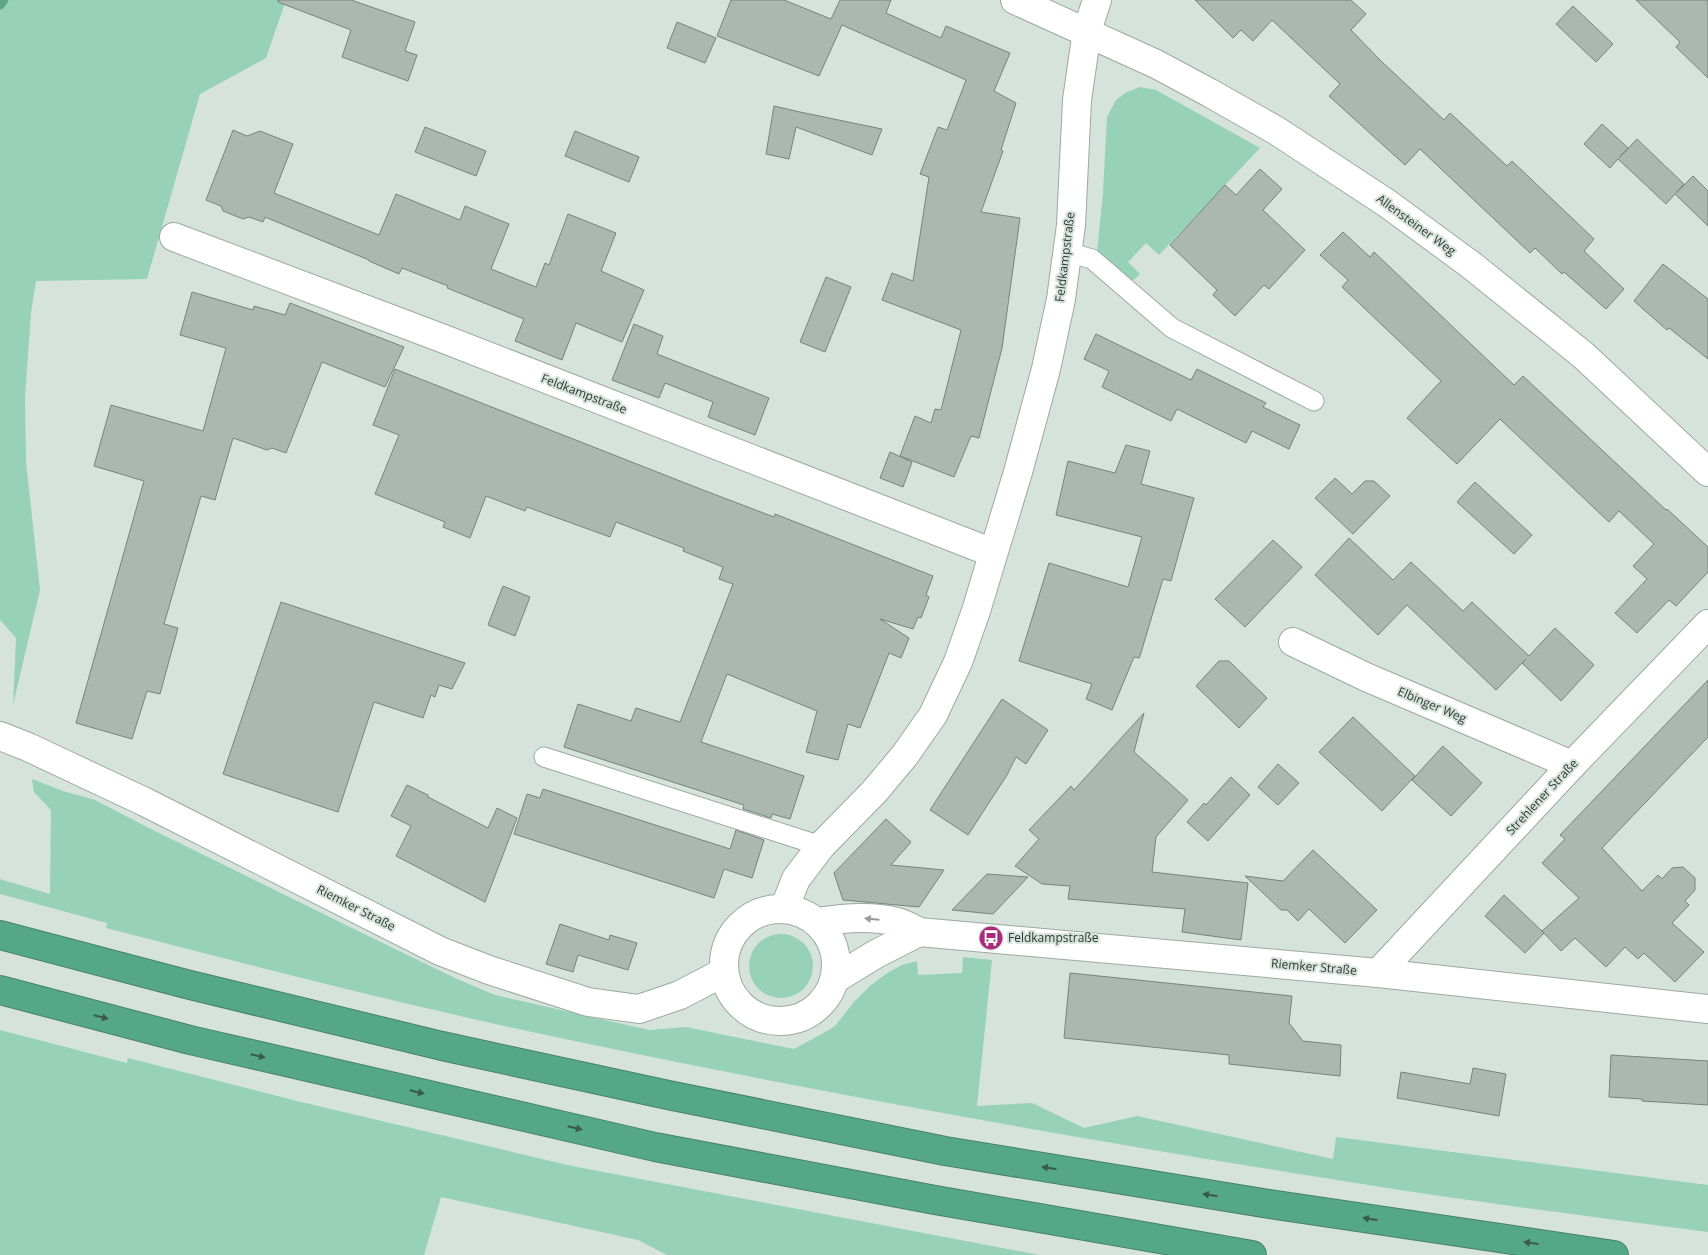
<svg xmlns="http://www.w3.org/2000/svg" width="1708" height="1255" font-family="'Open Sans',sans-serif">
	<rect width="100%" height="100%" fill="#d5e3dc"/>
	<!-- green -->
	<g fill="#96d1b8">
		<path d="M0 0H286L266 58 200 94 147 279 36 281 31 313 25 397 26 462 40 590 13 705 16 638 0 620Z"/>
		<path d="M1140 87 1156 90 1260 148 1159 255 1146 243 1128 262 1140 274C1136 278 1134 281 1128 280L1097 252 1103 193 1107 117 1116 100 1125 93Z"/>
		<path d="M32 779 63 791 95 800 147 827 360 932 457 979 495 995 649 1030 686 1027 794 1049 827 1031 835 1026 854 1002 871 985 889 972 902 965 917 961 918 975 962 973 963 957 992 960 977 1106 1032 1103 1084 1128 1137 1116 1333 1159 1336 1137 1708 1185V1232C1619 1220 1529 1209 1440 1196 1380 1187 1321 1177 1262 1168 1035 1131 809 1090 584 1043 424 1010 265 969 106 928L107 923 0 894V879L50 894 51 810 34 792Z"/>
		<circle cx="781" cy="966" r="32"/>
		<path d="M0 1030 127 1063 128 1058 301 1102 572 1166 1039 1255H667L638 1240 441 1197 424 1255H0Z"/>
	</g>
	<g fill="none" stroke-linecap="round" stroke-linejoin="round">
		<!-- stream -->
		<path stroke="#5ea589" stroke-width="9" d="M0 5 4 0"/>
	</g>
	<!-- building -->
	<g fill="#abb8b2" stroke="#77837e">
		<path d="M278 0H351L415 22 405 51 417 55 408 81 342 57 351 30 278 2Z"/>
		<path d="M731 0H784L831 19 840 0H891L886 13 941 38 946 26 1010 53 994 91 1016 103 1001 150 1003 151 981 212 1020 218 1002 348 979 438 971 436 954 477 900 456 915 416 931 423 935 409 941 410 961 330 882 300 892 273 913 281 929 177 920 174 938 127 947 130 966 80 842 25 819 76 717 36Z"/>
		<path d="M1195 0H1351L1366 14 1351 30 1380 60 1444 120 1450 113 1507 166 1512 161 1594 239 1584 251 1624 289 1606 309 1564 272 1562 274 1535 248 1530 253 1420 149 1405 165 1329 96 1340 84 1272 20 1253 41 1241 30 1233 38Z"/>
		<path d="M1636 0H1708V78L1676 47 1680 42Z"/>
		<path d="M1573 6 1613 44 1596 62 1556 24Z"/>
		<path d="M677 22 716 38 705 63 667 48Z"/>
		<path d="M774 106 800 112 882 129 872 155 796 127 789 159 766 154Z"/>
		<path d="M1602 124 1628 148 1619 158 1637 139 1684 184 1676 193 1693 176 1708 191V226L1675 194 1666 204 1618 159 1610 168 1584 144Z"/>
		<path d="M425 127 486 151 476 176 415 152Z"/>
		<path d="M233 130 247 136 260 131 293 144 274 193 379 235 396 194 460 220 465 206 509 224 491 269 536 287 545 263 549 265 568 214 616 233 601 271 644 290 622 342 576 323 562 360 515 341 524 319 447 288 448 286 402 268 399 274 369 261V260L265 217 263 222 249 217 243 219 223 211 221 206 206 200Z"/>
		<path d="M575 131 639 157 629 182 565 156Z"/>
		<path d="M1260 169 1282 189 1263 210 1305 250 1269 289 1264 285 1235 316 1213 295 1217 290 1170 245 1225 185 1236 195Z"/>
		<path d="M1343 232 1370 257 1374 252 1514 385 1523 376 1666 510 1667 509 1708 547V572L1676 606 1669 600 1637 633 1615 613 1647 579 1633 566 1654 544 1619 511 1609 522 1500 419 1457 464 1407 418 1441 381 1342 287 1348 280 1320 255Z"/>
		<path d="M1663 264 1708 299V359L1669 328 1667 330 1634 301Z"/>
		<path d="M826 277 851 287 825 352 800 342Z"/>
		<path d="M192 292 253 310 254 306 285 315 290 303 404 347 385 387 322 362 286 453 272 448 267 450 233 438 215 500 201 496 164 624 178 628 160 694 147 691 132 739 76 723 144 481 94 466 111 405 203 431 226 348 180 335Z"/>
		<path d="M634 324 663 336 657 354 769 398 755 435 708 417 713 402 665 383 659 398 612 380Z"/>
		<path d="M1096 334 1191 380 1197 369 1266 403 1263 407 1300 425 1289 449 1252 431 1246 443 1177 409 1171 421 1102 387 1109 371 1084 359Z"/>
		<path d="M395 369 703 490 774 517 775 514 933 576 926 595 929 597 921 618 918 617 913 629 880 619 909 638 901 658 889 653 860 728 848 724 838 760 806 752 817 711 727 674 701 742 804 776 790 819 772 814 771 818 743 809 744 805 564 747 578 704 631 721 636 708 680 722 733 584 719 579 723 567 683 551 684 548 616 522 610 537 527 507 525 511 486 496 470 538 443 527 445 522 375 494 399 435 373 425Z"/>
		<path d="M1126 445 1150 451 1141 484 1194 498 1171 581 1163 579 1140 656 1139 658 1134 657 1112 710 1086 699 1092 684 1019 661 1049 563 1128 587 1142 537 1056 515 1068 461 1115 473Z"/>
		<path d="M890 452 912 462 903 487 880 478Z"/>
		<path d="M1335 478 1352 494 1365 481H1374L1390 496 1353 534 1315 498Z"/>
		<path d="M1475 482 1532 535 1514 554 1457 502Z"/>
		<path d="M1349 538 1393 580 1411 562 1463 611 1472 602 1529 656 1555 628 1594 665 1561 701 1522 663 1526 659 1496 690 1407 605 1378 635 1315 575Z"/>
		<path d="M1273 540 1302 567 1245 627 1215 599Z"/>
		<path d="M503 586 530 597 515 636 488 625Z"/>
		<path d="M281 602 465 663 452 689 439 685 435 697 431 695 423 718 374 702 338 812 223 774Z"/>
		<path d="M1219 661H1229L1267 698 1239 728 1196 686Z"/>
		<path d="M1708 680V737L1602 848 1642 891 1658 875 1662 879 1672 868 1683 867 1695 878V890L1685 901 1689 905 1672 923 1704 952 1675 982 1644 953 1638 959 1625 947 1606 967 1575 938 1561 951 1542 931 1579 898 1542 863 1565 839 1560 835Z"/>
		<path d="M1002 699 1048 730 1026 764 1016 757 1007 775 968 835 930 810Z"/>
		<path d="M1144 713 1134 752 1188 800 1156 837 1152 872 1248 883 1241 940 1182 932 1185 909 1068 899 1070 886 1042 884 1015 866 1039 839 1029 830 1071 786 1074 790Z"/>
		<path d="M1353 717 1415 776 1382 811 1319 752Z"/>
		<path d="M1443 746 1482 783 1451 816 1412 780Z"/>
		<path d="M1278 764 1299 783 1278 805 1258 787Z"/>
		<path d="M1231 777 1250 795 1208 841 1187 822 1204 803 1206 805Z"/>
		<path d="M407 785 428 795V797L488 828 497 808 517 818 485 902 396 856 411 826 391 816Z"/>
		<path d="M543 789 730 849 736 830 764 840 752 878 724 869 714 898 514 834 527 794 540 798Z"/>
		<path d="M886 819 911 842 891 865 944 870 919 907 843 900 834 873Z"/>
		<path d="M1313 850 1377 910 1345 943 1309 909 1298 921 1287 910H1281L1245 876 1283 881Z"/>
		<path d="M987 874 1028 877 993 914 952 910Z"/>
		<path d="M1504 895 1544 933 1525 953 1485 916Z"/>
		<path d="M560 924 609 940 610 935 637 943 628 970 578 955 573 972 546 964Z"/>
		<path d="M1070 973 1292 996 1289 1023 1303 1041 1341 1045 1340 1076 1229 1064V1055L1064 1038Z"/>
		<path d="M1611 1055 1708 1061V1105L1642 1101V1099L1609 1097Z"/>
		<path d="M1473 1068 1506 1074 1499 1116 1397 1098 1401 1072 1470 1084Z"/>
	</g>
	<g fill="none" stroke-linecap="round" stroke-linejoin="round">
		<defs>
			<g id="lane">
				<path d="M1067 252 1092 259 1172 328 1314 401"/>
				<path d="M544 757 821 846"/>
			</g>
			<g id="street">
				<path d="M1015 0 1156 64 1210 93 1277 131 1388 204 1471 265 1583 355 1708 472"/>
				<path d="M174 237 444 339 993 553"/>
				<path d="M1293 642 1366 677 1572 765"/>
				<path d="M0 736 28 747 145 802 440 951 489 970 588 1002 639 1009 680 995 724 972"/>
				<path d="M784 909 796 879 821 846 874 792 905 755 933 715 958 662 976 611 1018 472 1046 369 1061 299 1071 225 1077 100 1087 31 1097 0"/>
				<circle cx="780" cy="965" r="56"/>
				<path d="M817 922C842 918 872 915 897 922 904 924 912 928 919 932L1378 973 1708 1009"/>
				<path d="M1378 973 1572 765 1708 624"/>
				<path d="M835 979 876 954 919 932"/>
			</g>
			<g id="highway">
				<path d="M0 935 186 984 442 1046 668 1095 945 1151 1263 1203 1614 1255"/>
				<path d="M0 990 190 1040 655 1147 935 1200 1252 1255"/>
			</g>
		</defs>
		<!-- lane casing -->
		<use href="#lane" stroke="#9ca9a3" stroke-width="21"/>
		<!-- street casing -->
		<use href="#street" stroke="#9ca9a3" stroke-width="30"/>
		<!-- highway casing -->
		<use href="#highway" stroke="#48806b" stroke-width="30"/>
		<!-- lane -->
		<use href="#lane" stroke="#fff" stroke-width="19"/>
		<!-- street -->
		<use href="#street" stroke="#fff" stroke-width="28"/>
		<!-- highway -->
		<use href="#highway" stroke="#54a889" stroke-width="28"/>
	</g>
	<!-- one-way arrows -->
	<defs><path id="oneway-solid" d="M-6-.8H1V-3.2L6.5 0L1 3.2V.8H-6Z" transform="scale(1.25)"/></defs>
	<use fill="#989b9a" href="#oneway-solid" transform="translate(872 919) rotate(-175)"/>
	<g fill="#3c594e">
		<use href="#oneway-solid" transform="translate(101 1017) rotate(14)"/>
		<use href="#oneway-solid" transform="translate(258 1056) rotate(13)"/>
		<use href="#oneway-solid" transform="translate(417 1092) rotate(13)"/>
		<use href="#oneway-solid" transform="translate(575 1128) rotate(13)"/>
		<use href="#oneway-solid" transform="translate(1049 1168) rotate(-171)"/>
		<use href="#oneway-solid" transform="translate(1210 1195) rotate(-171)"/>
		<use href="#oneway-solid" transform="translate(1370 1219) rotate(-172)"/>
		<use href="#oneway-solid" transform="translate(1531 1243) rotate(-172)"/>
	</g>
	<!-- icons -->
	<defs>
		<symbol id="bus-disc" viewBox="-11 -11 22 22"><circle r="9.5" fill="#aa2b7b" stroke="#d5e3dc"/><path d="M-5-6H5V4H4V6H2V4H-2V6H-4V4H-5ZM-3.5-4V0h7V-4ZM-3.5 1.2v1.5H-2V1.2ZM2 1.2v1.5H3.5V1.2Z" fill="#fff"/></symbol>
	</defs>
	<g fill-rule="evenodd">
		<use href="#bus-disc" x="977" y="924" width="28" height="28"/>
	</g>
	<g text-anchor="middle" stroke-width="4" stroke-linejoin="round" paint-order="stroke">
		<!-- street labels -->
		<g font-size="12" fill="#313734" stroke="#d5e3dc">
			<text transform="translate(1416 225) rotate(36)" y="4">Allensteiner Weg</text>
			<text transform="translate(1065 257) rotate(-83)" y="4">Feldkampstraße</text>
			<text transform="translate(584 394) rotate(21)" y="4">Feldkampstraße</text>
			<text transform="translate(1432 705) rotate(23)" y="4">Elbinger Weg</text>
			<text transform="translate(1542 797) rotate(-47)" y="4">Strehlener Straße</text>
			<text transform="translate(356 908) rotate(27)" y="4">Riemker Straße</text>
			<text transform="translate(1314 967) rotate(5)" y="4">Riemker Straße</text>
		</g>
		<!-- poi labels -->
		<g font-size="12" fill="#313734" stroke="#d5e3dc" text-anchor="start">
			<text x="1008" y="942">Feldkampstraße</text>
		</g>
	</g>
</svg>
